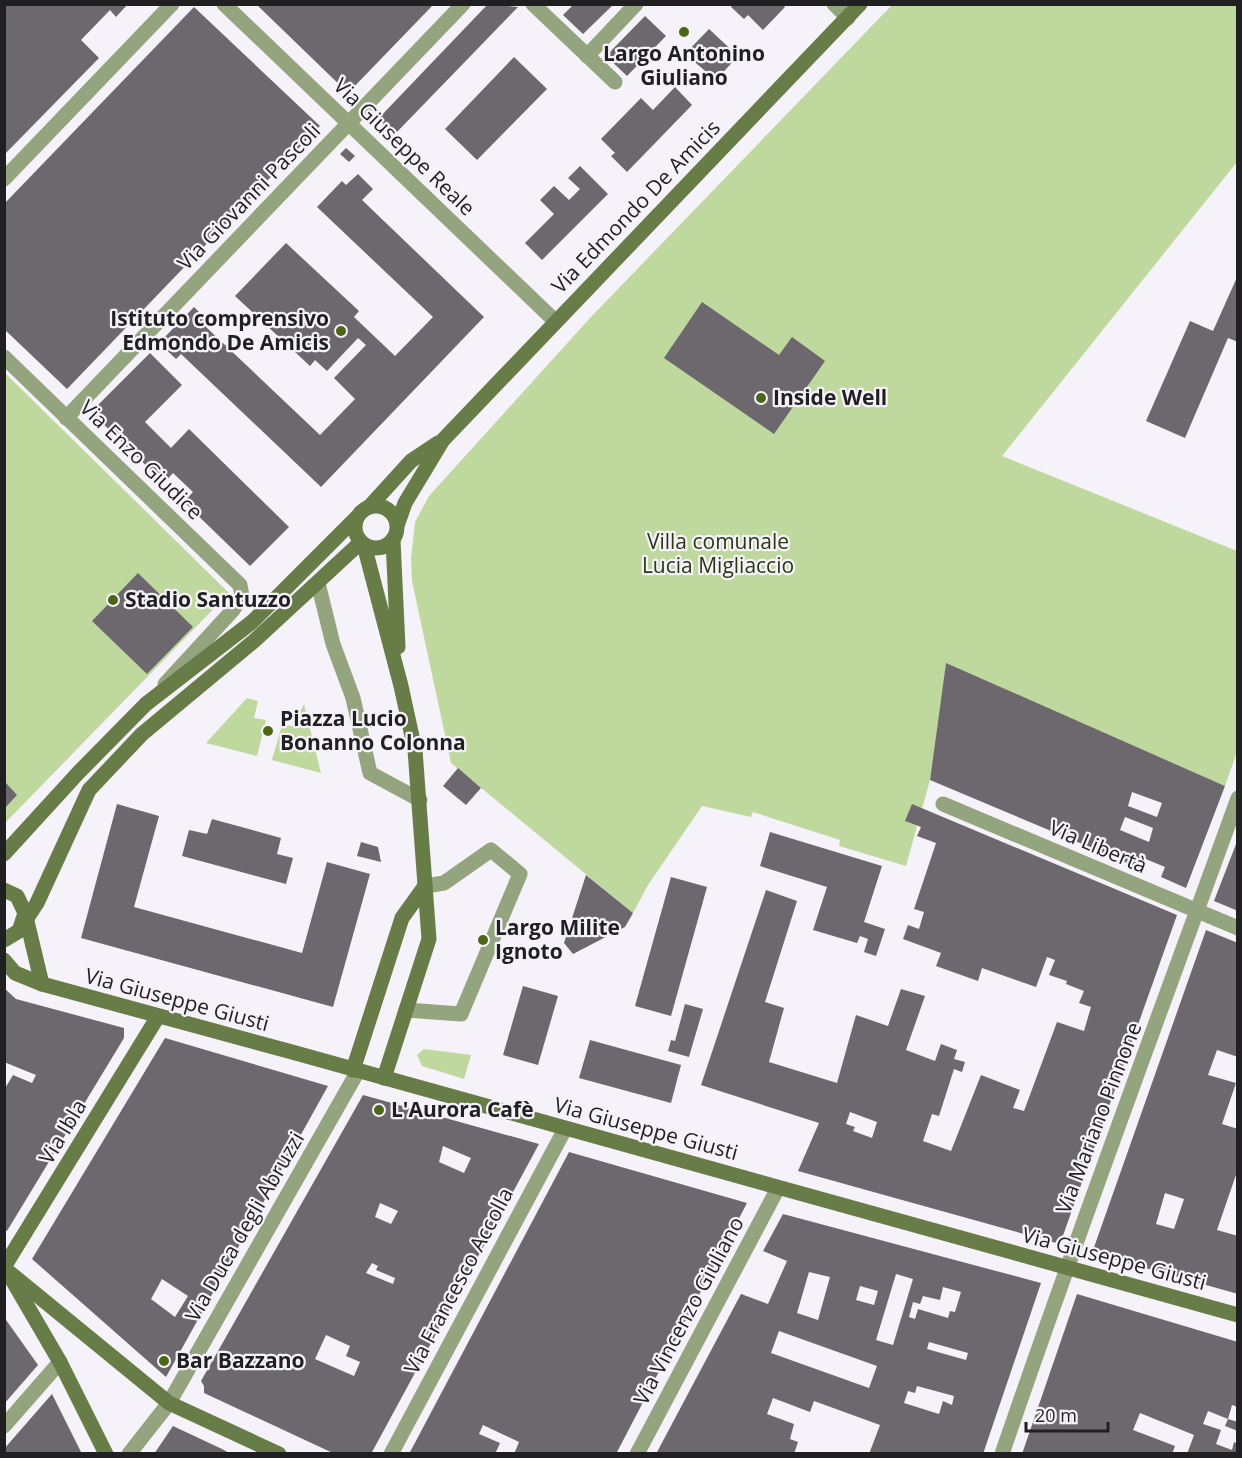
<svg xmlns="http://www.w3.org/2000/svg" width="1242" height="1458" font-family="'Open Sans',sans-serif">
	<rect width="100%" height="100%" fill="#f6f2f9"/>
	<!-- green -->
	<g fill="#bfd89e">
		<path d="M892 5H1237V162L1002 456 1237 551 1238 749 1225 786 946 664 930 780 922 809 912 805 906 821 917 826 906 866 839 846 840 840 753 812 751 817 702 806 648 885 633 913 451 763 412 581 411 559 415 522 429 496 590 318Z"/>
		<path d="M5 373 229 593 5 823Z"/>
		<path d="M247 698 258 701 254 718 266 720 257 756 206 743Z"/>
		<path d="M304 704 321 773 272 760 282 725 293 726Z"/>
		<path d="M424 1049 471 1055 464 1079 422 1066 417 1055Z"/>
	</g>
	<!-- building -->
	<g fill="#6c686e" fill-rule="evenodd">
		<path d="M4 4H128L116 17 110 10 81 40 99 58 4 155Z"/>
		<path d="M256 4H434L348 93Z"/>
		<path d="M488 4 518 7 395 134 378 119Z"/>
		<path d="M733 4H782L785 7 763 30 748 15 744 19 731 7Z"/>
		<path d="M573 5H613L583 34 563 15Z"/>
		<path d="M194 7 320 126 67 389 4 329V204Z"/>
		<path d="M645 16 666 36 627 76 606 56Z"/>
		<path d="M709 29 738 56 716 80 685 54Z"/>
		<path d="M514 57 547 89 477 160 445 129Z"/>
		<path d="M675 87 692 105 627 172 611 156 615 153 601 139 641 98 653 110Z"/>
		<path d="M346 148 355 156 349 162 340 154Z"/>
		<path d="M580 166 608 194 542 260 525 243 554 214 540 200 554 186 569 200 580 189 568 178Z"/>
		<path d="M358 174 373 189 362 200 484 317 321 487 181 354 176 359 159 343 194 307 210 323 206 327 320 435 355 399 334 378 366 345 358 338 327 371 315 360 310 366 235 296 286 243 359 311 354 317 395 356 433 317 317 207 342 181 346 185Z"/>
		<path d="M1238 275V342L1228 338 1185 438 1146 421 1190 321 1213 331Z"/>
		<path d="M702 302 779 355 792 337 825 361 774 434 664 358Z"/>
		<path d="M150 353 182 385 145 422 171 448 189 429 289 527 250 566 184 502 193 492 173 473 164 483 91 412Z"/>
		<path d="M138 573 193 627 147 674 92 621Z"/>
		<path d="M946 663 1225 786 1186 888 1161 877 1165 867 1141 857 1137 867 930 780ZM1132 792 1162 803 1157 817 1128 806ZM1125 817 1153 828 1149 842 1120 830Z"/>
		<path d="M458 768 481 788 466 805 443 786Z"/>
		<path d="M5 782 17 795 5 808Z"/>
		<path d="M117 804 159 816 134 907 302 953 327 862 370 874 333 1007 81 938Z"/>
		<path d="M912 804 1177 915 1060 1244 798 1171 819 1123 701 1085 766 890 797 901 765 1002 784 1008 769 1062 837 1083 856 1015 888 1026 901 989 925 996 906 1050 935 1061 941 1044 957 1050 954 1059 965 1062 962 1072 954 1069 939 1116 932 1114 923 1141 951 1151 981 1075 1020 1090 1013 1108 1024 1111 1057 1022 1084 1031 1091 1007 1079 1003 1084 991 1066 984 1067 981 1049 975 1055 960 1047 957 1036 987 982 968 978 981 936 966 941 953 903 939 908 925 919 929 924 912 914 909 936 843 917 836 921 827 905 821ZM850 1112 877 1122 872 1138 853 1131 855 1127 846 1124Z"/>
		<path d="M212 819 281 838 277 854 293 858 286 884 182 856 189 830 207 834Z"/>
		<path d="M770 832 882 866 864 922 885 929 876 956 864 952 868 939 860 936 857 943 813 930 827 887 760 866Z"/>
		<path d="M1238 839V911L1214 901Z"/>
		<path d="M361 842 378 847 381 862 357 856Z"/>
		<path d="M586 875 633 913 625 927 573 954 564 943Z"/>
		<path d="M671 877 707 887 671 1016 635 1006Z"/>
		<path d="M1206 930 1238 943V1057L1217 1050 1208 1075 1236 1083 1222 1124 1238 1129V1169L1217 1230 1238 1236V1294L1092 1253ZM1165 1193 1184 1199 1174 1229 1156 1224Z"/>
		<path d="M523 986 558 996 538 1065 503 1055Z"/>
		<path d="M4 988 16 999 124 1028V1038L7 1231 4 1228V1090L13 1075 32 1083 36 1075 4 1062Z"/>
		<path d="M685 1004 703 1009 689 1057 668 1051 671 1040 675 1041Z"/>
		<path d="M165 1038 328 1086 166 1377 32 1259ZM162 1279 188 1296 175 1317 151 1299Z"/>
		<path d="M590 1040 681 1065 671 1103 579 1078Z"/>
		<path d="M363 1095 539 1144 371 1454H335L204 1393V1386L201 1381ZM443 1146 471 1158 464 1173 439 1162ZM380 1203 398 1211 391 1224 375 1217ZM372 1263 378 1266 376 1270 395 1278 393 1284 366 1273ZM326 1335 350 1346 346 1356 360 1362 354 1376 315 1359Z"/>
		<path d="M569 1152 747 1203 616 1454H514L519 1442 483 1425 479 1434 500 1443 495 1454H409Z"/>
		<path d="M783 1214 1041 1283 983 1454H869L880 1425 814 1401 810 1412 773 1398 767 1414 794 1424 790 1439 798 1442 794 1454H656L741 1294 768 1304 787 1261 763 1251ZM809 1272 830 1277 818 1320 797 1313ZM896 1274 913 1279 893 1345 876 1340ZM860 1286 878 1291 874 1305 856 1300ZM943 1287 961 1292 955 1312 950 1311 948 1318 918 1309 915 1319 909 1317 913 1302 920 1304 923 1296 940 1300ZM779 1331 877 1366 869 1388 771 1353ZM929 1342 968 1353 966 1360 927 1349ZM917 1386 954 1396 952 1405 943 1401 939 1414 904 1403 908 1391 915 1393Z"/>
		<path d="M1077 1294 1238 1342V1407L1232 1405 1228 1419 1208 1411 1203 1424 1221 1430 1216 1444 1232 1450 1234 1442 1238 1444V1454H1187L1194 1435 1140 1413 1133 1430 1175 1446 1172 1454H1022Z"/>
		<path d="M4 1317 38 1365 4 1404Z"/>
		<path d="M52 1394 82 1454H4V1449Z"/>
		<path d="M1228 1419 1238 1422V1431L1225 1426Z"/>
		<path d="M173 1426 222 1449 231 1454H154Z"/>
	</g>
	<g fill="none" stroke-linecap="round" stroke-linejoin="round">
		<!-- lane -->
		<g stroke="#94a47f" stroke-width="15">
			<path d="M533 4 615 82"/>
			<path d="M587 56 636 4"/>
			<path d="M318 583 333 644 353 698 370 773 420 800"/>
		</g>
		<!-- street -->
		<g stroke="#94a47f" stroke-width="15">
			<path d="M224 4 555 321"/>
			<path d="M834 4 848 18"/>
			<path d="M4 179 172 4"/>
			<path d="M4 357 240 585 242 596 233 610 165 684"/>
			<path d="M66 418 463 4"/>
			<path d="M943 804 1238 928"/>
			<path d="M406 1010 461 1014 520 874 491 850 444 883 425 886"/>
			<path d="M4 1426 60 1362"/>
			<path d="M129 1454 169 1403 358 1071"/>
			<path d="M391 1454 565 1129"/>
			<path d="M637 1454 778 1188"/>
			<path d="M1002 1454C1077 1234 1159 1016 1238 798"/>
		</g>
		<!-- secondary -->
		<g stroke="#677c46" stroke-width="15">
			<circle cx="376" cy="527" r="21"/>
			<path d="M370 506 411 461 438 443"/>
			<path d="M398 523 405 503 443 440 860 4"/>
			<path d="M393 540 398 647"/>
			<path d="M364 545 401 686 415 750 429 939 384 1078"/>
			<path d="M4 854 78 773 146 704 252 622 356 518"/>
			<path d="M4 890 17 896 25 913 19 931 4 940"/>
			<path d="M25 913 42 984"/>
			<path d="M24 923 37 903 89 790 142 734 254 641 361 542"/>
			<path d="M4 960 15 973 42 984 292 1052 1238 1315"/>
			<path d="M353 1070 402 918 425 886"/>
			<path d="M4 1267 157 1018"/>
			<path d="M4 1268 169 1403 279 1454"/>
			<path d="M11 1278 60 1362 106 1454"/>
		</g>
	</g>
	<!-- markers -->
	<g fill="#4b6617" stroke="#f6f2f9" stroke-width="2">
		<circle cx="684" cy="32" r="6"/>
		<circle cx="341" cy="331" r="6"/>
		<circle cx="761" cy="398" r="6"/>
		<circle cx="113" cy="600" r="6"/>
		<circle cx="268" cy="731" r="6"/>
		<circle cx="483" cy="940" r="6"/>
		<circle cx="379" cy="1110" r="6"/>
		<circle cx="164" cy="1361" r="6"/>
	</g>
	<g text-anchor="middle" stroke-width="4.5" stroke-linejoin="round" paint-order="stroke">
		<!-- poi labels -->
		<g font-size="21" font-weight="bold" fill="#201f21" stroke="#f6f2f9" text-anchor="start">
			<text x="684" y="61" text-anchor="middle">Largo Antonino<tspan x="684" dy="24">Giuliano</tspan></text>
			<text x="329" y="326" text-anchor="end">Istituto comprensivo<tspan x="329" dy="24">Edmondo De Amicis</tspan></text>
			<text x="773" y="405">Inside Well</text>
			<text x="125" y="607">Stadio Santuzzo</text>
			<text x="280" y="726">Piazza Lucio<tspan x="280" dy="24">Bonanno Colonna</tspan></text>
			<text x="495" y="935">Largo Milite<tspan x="495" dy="24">Ignoto</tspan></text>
			<text x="391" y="1117">L'Aurora Cafè</text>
			<text x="176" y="1368">Bar Bazzano</text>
		</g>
		<!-- street labels -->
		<g font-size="21" fill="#201f21" stroke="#f6f2f9">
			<text transform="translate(404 147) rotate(44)" y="7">Via Giuseppe Reale</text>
			<text transform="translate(249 197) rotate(-46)" y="7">Via Giovanni Pascoli</text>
			<text transform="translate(636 207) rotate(-46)" y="7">Via Edmondo De Amicis</text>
			<text transform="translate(141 460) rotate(44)" y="7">Via Enzo Giudice</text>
			<text transform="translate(1098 847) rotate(23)" y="7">Via Libertà</text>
			<text transform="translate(177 1000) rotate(15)" y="7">Via Giuseppe Giusti</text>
			<text transform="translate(1099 1118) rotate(-69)" y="7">Via Mariano Pinnone</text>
			<text transform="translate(646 1129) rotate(15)" y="7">Via Giuseppe Giusti</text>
			<text transform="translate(63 1132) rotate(-59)" y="7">Via Ibla</text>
			<text transform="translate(245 1227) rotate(-60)" y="7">Via Duca degli Abruzzi</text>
			<text transform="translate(1114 1259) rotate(15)" y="7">Via Giuseppe Giusti</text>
			<text transform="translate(459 1281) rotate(-62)" y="7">Via Francesco Accolla</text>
			<text transform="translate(689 1311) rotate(-62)" y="7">Via Vincenzo Giuliano</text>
		</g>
		<!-- park labels -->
		<g font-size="21" fill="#293713" stroke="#f6f2f9">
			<text x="718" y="549">Villa comunale<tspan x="718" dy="24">Lucia Migliaccio</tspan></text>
		</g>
	</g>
	<!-- border -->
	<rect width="1242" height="1458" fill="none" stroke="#201f21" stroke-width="12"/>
	<!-- scale -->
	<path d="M1026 1422v9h82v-9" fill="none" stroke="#201f21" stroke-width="3"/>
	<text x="1035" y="1422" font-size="18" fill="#201f21" stroke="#f6f2f9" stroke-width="4.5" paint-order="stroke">20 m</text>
</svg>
